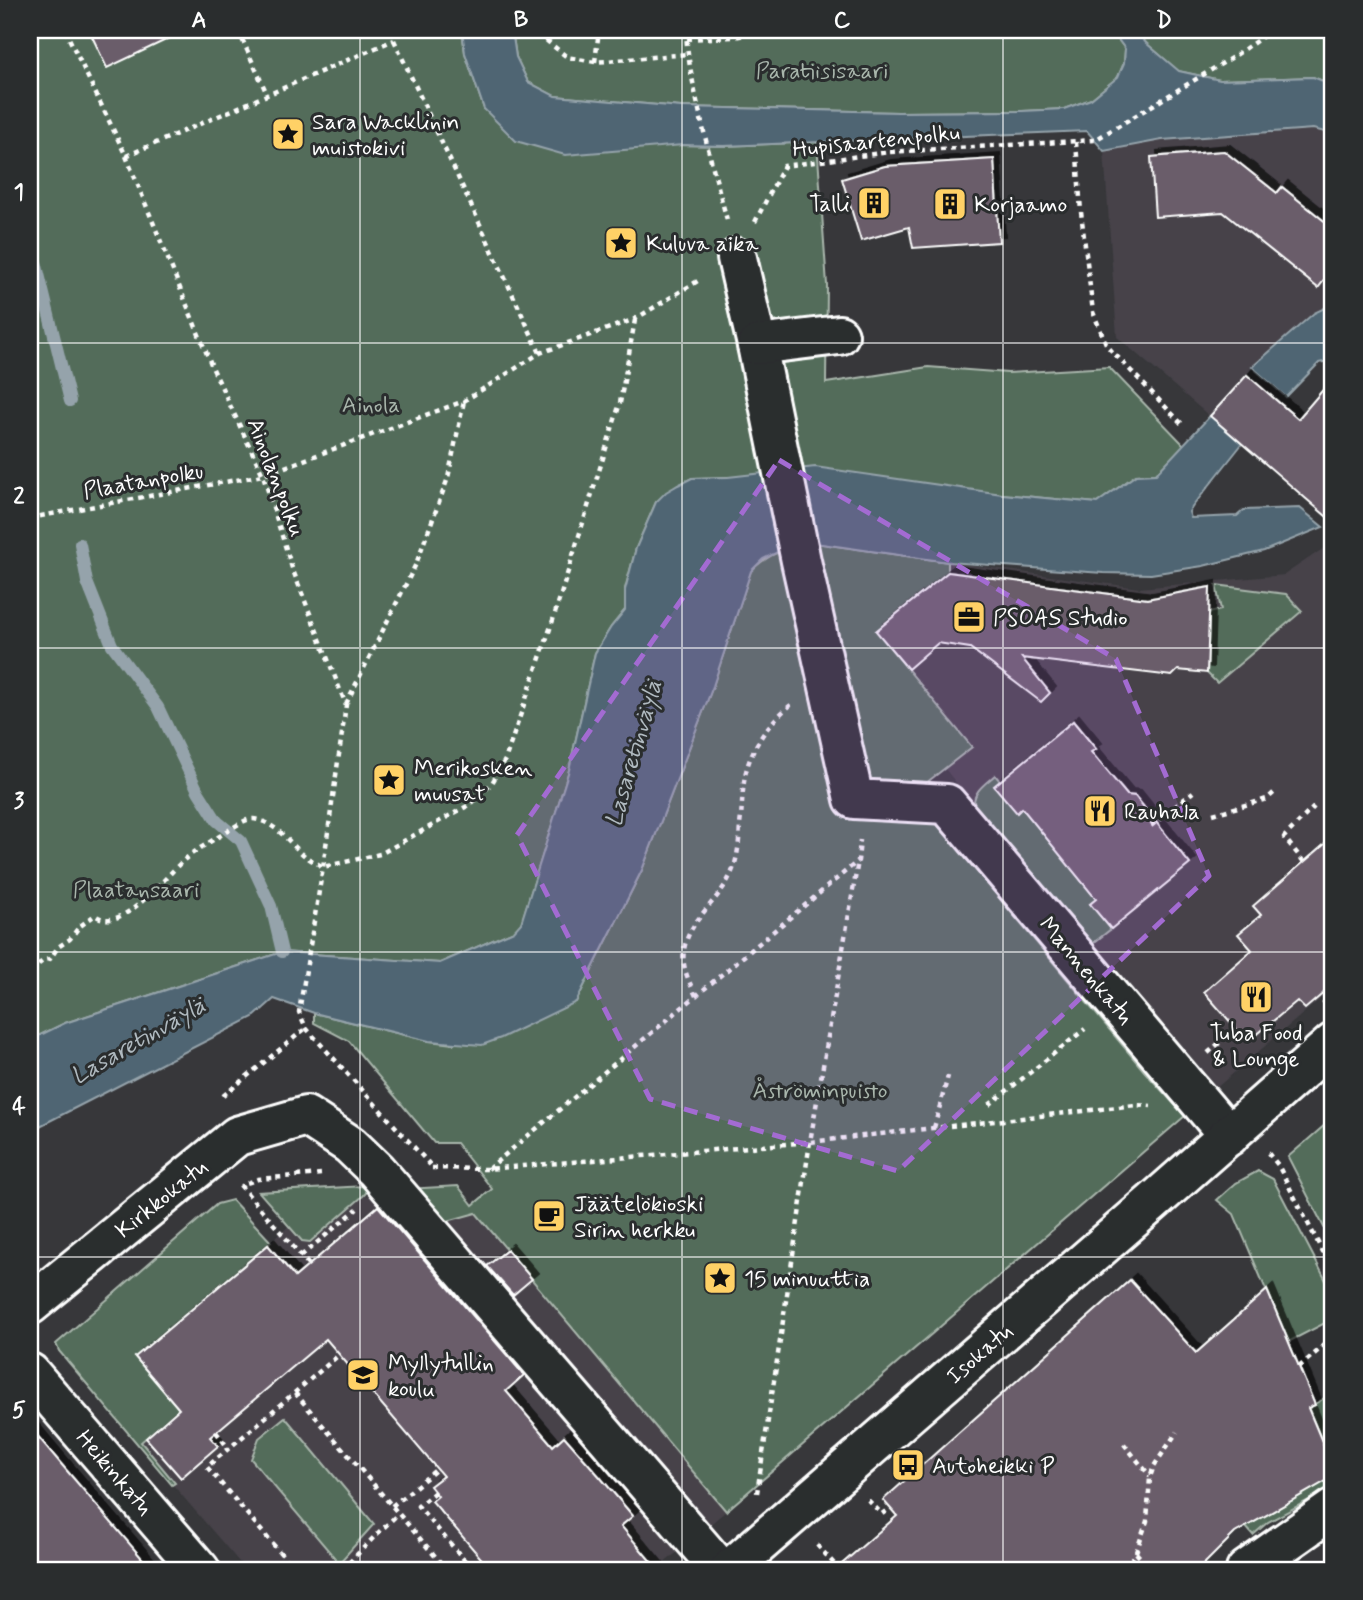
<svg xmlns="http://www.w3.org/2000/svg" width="1363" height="1600" font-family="Mynerve,sans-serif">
	<defs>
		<filter id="shadow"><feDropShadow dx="6" dy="-6" stdDeviation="0" flood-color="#0009"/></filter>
	</defs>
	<rect width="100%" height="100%" fill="#37373a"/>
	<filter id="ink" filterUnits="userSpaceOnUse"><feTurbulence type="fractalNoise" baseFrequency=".0143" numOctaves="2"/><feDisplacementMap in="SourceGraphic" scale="14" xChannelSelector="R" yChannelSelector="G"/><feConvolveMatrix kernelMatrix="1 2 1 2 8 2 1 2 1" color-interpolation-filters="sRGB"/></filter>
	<g filter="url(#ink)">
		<!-- built -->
		<g fill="#464249">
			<path d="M1313 129 1333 134V304L1314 313 1252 367 1247 375 1298 419 1330 382 1333 384V522L1117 337 1104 151 1162 140Z"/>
			<path d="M1333 542V988L1208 1095 945 769 971 746 876 631 948 572V562L1139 588 1284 575Z"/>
			<path d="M331 1190 476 1212 726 1511 656 1570H246L94 1393Z"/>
		</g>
		<!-- green -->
		<g fill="#536c5a" stroke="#a9b6ac" stroke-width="2">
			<path d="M30 30H462L465 53 484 109 683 145 724 146 817 142 827 285 826 383 928 367 1008 373 1109 367 1184 445 1156 474 1136 475 1097 503 1002 494 728 477 692 478 678 485 656 502 636 548 625 589V610L611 627 595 653 569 770 521 924 514 931 440 963 282 952 65 1023 30 1040Z"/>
			<path d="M512 30H1111L1125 49 1124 63 1118 77 1091 99 1064 109 1022 111 898 112 681 107 554 96 528 82 516 57Z"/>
			<path d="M1135 30H1333V85L1313 77 1220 80 1178 71 1146 43Z"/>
			<path d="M815 543 948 562V572L876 631 972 747 926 783 937 794V824L1145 1072 1185 1116 726 1511 476 1213 444 1222 405 1189 458 1186 473 1205 492 1189 456 1143H434L349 1041 314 1023V1013L429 1041 453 1044 576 1002 642 870 713 686 751 571C771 551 788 548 815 543Z"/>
			<path d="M1216 585 1286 594 1302 611 1217 683 1207 673 1209 613 1221 610Z"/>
			<path d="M995 775 1000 781 995 786 1017 812 1022 808 1096 899 1090 904 1111 929 1092 944 974 805C973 791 985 784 995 775Z"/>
			<path d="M1333 1118V1245L1288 1157Z"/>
			<path d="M1258 1171 1273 1179 1333 1294V1319L1288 1342 1234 1214 1217 1200 1236 1183Z"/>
			<path d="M365 1186 367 1192 363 1196 310 1242 302 1241 259 1192Z"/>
			<path d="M232 1200 271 1242 135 1357 179 1409 141 1442 175 1483 172 1485 59 1351 56 1344 217 1204Z"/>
			<path d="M1333 1390V1467L1308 1408 1326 1397Z"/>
			<path d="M285 1417 374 1524 339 1563 251 1459 259 1438Z"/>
			<path d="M1333 1477V1487L1268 1522 1253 1535 1246 1527Z"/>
		</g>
		<!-- water -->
		<g fill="#4f6573" stroke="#95a3ab" stroke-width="2">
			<path d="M462 30H512L516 57 528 82 555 96 681 107 898 112 1022 111 1064 109 1091 99 1118 77 1124 63 1125 49 1111 30H1135L1146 43 1179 71 1220 80 1313 77 1333 85V134L1313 129 1257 133 1162 140 1104 151 1087 131 724 146 683 145 565 155 516 141 484 109 465 53Z"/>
			<path d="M1333 304V360L1319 363 1286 397 1252 367 1314 313Z"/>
			<path d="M1210 416 1242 444 1193 506 1189 512 1191 518 1237 516 1244 510 1300 508 1323 527 1264 551 1203 566 1151 574 1103 573 948 562 815 543 786 548 763 559 751 571 713 686 642 870 576 1002 501 1038 482 1045 429 1041 314 1013 274 999 255 1016 30 1131V1040L65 1023 282 952 440 963 514 931 521 923 569 770 595 653 611 627 625 610V590L636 548 656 502 666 492 678 485 692 478 728 477 815 467 1002 494 1097 503 1136 475 1156 474Z"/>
		</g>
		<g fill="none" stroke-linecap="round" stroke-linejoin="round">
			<!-- stream -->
			<g stroke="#95a3ab" stroke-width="12">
				<path d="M30 242 37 266 70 401"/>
				<path d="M80 544 87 582 112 645 158 707 198 791 217 821 241 841 271 906 282 952"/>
			</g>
		</g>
		<!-- building -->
		<g fill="#6a5d6b" stroke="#fff" stroke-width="2" filter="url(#shadow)">
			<path d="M89 30H187L107 68Z"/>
			<path d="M1224 151 1277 193 1282 187 1333 228V269L1318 288 1223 212 1155 217 1151 157Z"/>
			<path d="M994 159 999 242 913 248 909 227 861 241 842 179 885 166Z"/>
			<path d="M1247 375 1298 419 1333 378V522L1210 416Z"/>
			<path d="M948 572 1147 599 1210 587 1207 673 1178 670 1172 676 1022 658 1050 693 1041 702 970 648 938 643 908 669 876 631Z"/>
			<path d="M1073 721 1096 749 1091 752 1127 795 1135 796 1190 864 1111 929 1090 904 1096 899 1022 808 1017 813 994 786Z"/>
			<path d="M1333 837V985L1305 1009 1297 1001 1248 1042 1204 992 1252 950 1238 934 1261 915 1253 906Z"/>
			<path d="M378 1206 524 1375 506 1391 553 1446 564 1436 600 1477 633 1516 621 1526 658 1570H491L432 1501 438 1496 430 1486 443 1476 326 1339 210 1437 218 1446 181 1478 146 1438 179 1409 135 1357 268 1245 295 1277Z"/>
			<path d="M507 1250 532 1279 513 1295 487 1266Z"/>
			<path d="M1130 1280 1196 1353 1267 1290 1315 1405 1308 1408 1333 1468V1477L1235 1533 1198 1570H835L897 1516 883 1500Z"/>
			<path d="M30 1427 62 1465 152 1570H30Z"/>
		</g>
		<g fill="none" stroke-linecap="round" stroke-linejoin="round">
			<defs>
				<g id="minor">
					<path d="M737 258 757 345 801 561 854 799 947 804 1229 1136"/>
					<path d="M757 345 839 335"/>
					<path d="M30 1305 237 1136 306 1116 350 1145 376 1170 721 1570"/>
					<path d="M30 1373 200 1570"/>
					<path d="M729 1570 1153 1202 1333 1043"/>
					<path d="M1246 1570 1333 1509"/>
				</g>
			</defs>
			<!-- minor casing -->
			<use href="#minor" stroke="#fff" stroke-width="44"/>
			<!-- path -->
			<g stroke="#fff" stroke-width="4.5" stroke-dasharray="5 5" stroke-linecap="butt">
				<path d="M65 30 126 156 213 369 263 475 292 568 346 705 323 867 299 1012 306 1028 433 1168"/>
				<path d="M238 30 267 94"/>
				<path d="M395 30 394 40 540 353"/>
				<path d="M547 30V41L567 57 595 62 688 54"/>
				<path d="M686 30C687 57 693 83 699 110 707 147 717 183 727 220"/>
				<path d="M1255 30 1261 37 1265 30"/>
				<path d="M1328 30 1333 33"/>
				<path d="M687 39 735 37 767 30"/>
				<path d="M595 62 599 30"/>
				<path d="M1076 142 1081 212 1093 312 1107 346 1183 425"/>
				<path d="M126 156 394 40"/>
				<path d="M755 222 784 166 889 152 1095 140 1236 55 1272 30"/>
				<path d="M1329 306 1333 316"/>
				<path d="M30 518 263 475 464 401 540 353 635 319 701 279"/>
				<path d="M346 704 416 564 448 478 464 401"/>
				<path d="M1213 814 1267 799 1277 790"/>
				<path d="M1151 826 1193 792"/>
				<path d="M1304 862 1284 837 1314 807"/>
				<path d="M30 971 44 960 50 959 58 947 70 939 79 927 95 915C121 936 166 875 184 860 198 848 214 840 229 830 236 826 245 819 253 819 275 821 289 843 305 856 310 860 317 863 323 867L380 854 471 804 492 783 505 760 553 620 620 403 635 320"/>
				<path d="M696 996C688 979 680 965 685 945 692 918 717 902 729 878 738 862 739 843 740 825 742 811 742 796 744 782 748 752 767 723 791 705"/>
				<path d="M1323 1004 1333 995"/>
				<path d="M1208 1053 1236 1028"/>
				<path d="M223 1096 306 1028"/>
				<path d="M989 1105 1085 1029"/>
				<path d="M934 1128 948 1076"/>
				<path d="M1268 1153 1278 1165 1333 1272"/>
				<path d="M432 1168 487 1169 810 1142 1136 1105 1151 1106"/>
				<path d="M488 1169 858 861 860 840"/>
				<path d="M247 1183 258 1179 321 1174"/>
				<path d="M240 1185 309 1265"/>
				<path d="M301 1256 357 1209"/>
				<path d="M1299 1367 1319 1350 1333 1334"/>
				<path d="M295 1393 447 1570"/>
				<path d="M216 1432 229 1449"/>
				<path d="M1124 1444 1150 1476"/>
				<path d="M435 1492 418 1506 473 1570"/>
				<path d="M757 1493 810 1142 858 861"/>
				<path d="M868 1500 882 1514 890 1508"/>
				<path d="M392 1506 437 1469"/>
				<path d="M817 1545 838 1568"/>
				<path d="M1136 1553 1152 1570"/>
				<path d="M295 1570 207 1467 340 1354"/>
				<path d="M342 1570 377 1534 398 1514"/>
				<path d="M1126 1570 1136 1552 1147 1521 1150 1477 1154 1466 1177 1432"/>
			</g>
			<!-- minor -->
			<use href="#minor" stroke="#2a2d2e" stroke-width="38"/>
		</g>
	</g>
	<!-- marked area -->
	<path fill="#a36bd2" fill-opacity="0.2" stroke="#a36bd2" stroke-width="5" stroke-dasharray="14 9" stroke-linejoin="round" d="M779 460 1116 659 1209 876 898 1171 650 1099 517 835Z"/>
	<!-- grid -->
	<path fill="none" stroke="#fff" stroke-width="2" stroke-opacity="0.55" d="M360 30V1570M682 30V1570M1003 30V1570M30 343H1333M30 648H1333M30 952H1333M30 1257H1333"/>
	<!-- icons -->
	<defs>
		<symbol id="sight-square" viewBox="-11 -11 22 22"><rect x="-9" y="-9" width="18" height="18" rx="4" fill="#ffd166" stroke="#2a2d2e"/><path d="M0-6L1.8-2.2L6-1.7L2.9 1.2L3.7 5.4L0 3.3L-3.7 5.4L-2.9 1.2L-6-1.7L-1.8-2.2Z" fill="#111"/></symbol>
		<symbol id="building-square" viewBox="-11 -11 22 22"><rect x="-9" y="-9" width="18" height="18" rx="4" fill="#ffd166" stroke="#2a2d2e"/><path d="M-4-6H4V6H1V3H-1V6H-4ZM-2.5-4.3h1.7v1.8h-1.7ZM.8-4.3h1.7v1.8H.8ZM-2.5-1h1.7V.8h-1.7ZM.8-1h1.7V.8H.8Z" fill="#111"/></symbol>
		<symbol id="office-square" viewBox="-11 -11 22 22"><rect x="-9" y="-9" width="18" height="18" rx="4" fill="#ffd166" stroke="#2a2d2e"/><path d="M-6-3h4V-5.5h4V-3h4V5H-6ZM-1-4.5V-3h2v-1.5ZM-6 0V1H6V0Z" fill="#111"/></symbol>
		<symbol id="restaurant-square" viewBox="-11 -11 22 22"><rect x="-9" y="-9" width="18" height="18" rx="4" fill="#ffd166" stroke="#2a2d2e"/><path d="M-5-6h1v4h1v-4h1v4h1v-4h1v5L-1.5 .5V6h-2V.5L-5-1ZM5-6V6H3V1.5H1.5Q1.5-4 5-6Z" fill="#111"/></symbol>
		<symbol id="cafe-square" viewBox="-11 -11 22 22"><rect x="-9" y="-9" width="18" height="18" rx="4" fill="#ffd166" stroke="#2a2d2e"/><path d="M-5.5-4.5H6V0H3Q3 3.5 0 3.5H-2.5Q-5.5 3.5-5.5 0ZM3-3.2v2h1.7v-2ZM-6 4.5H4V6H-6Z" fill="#111"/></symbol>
		<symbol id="school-square" viewBox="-11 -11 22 22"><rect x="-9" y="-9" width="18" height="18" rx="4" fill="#ffd166" stroke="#2a2d2e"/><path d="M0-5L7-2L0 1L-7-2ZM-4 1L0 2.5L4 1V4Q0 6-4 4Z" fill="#111"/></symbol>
		<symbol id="bus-square" viewBox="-11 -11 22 22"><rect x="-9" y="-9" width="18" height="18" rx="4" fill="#ffd166" stroke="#2a2d2e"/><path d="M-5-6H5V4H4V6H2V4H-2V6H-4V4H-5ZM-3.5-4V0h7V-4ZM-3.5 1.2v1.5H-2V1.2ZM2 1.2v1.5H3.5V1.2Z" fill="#111"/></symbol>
	</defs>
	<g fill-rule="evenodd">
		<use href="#sight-square" x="269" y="115" width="38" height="38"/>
		<use href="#building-square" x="855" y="184" width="38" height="38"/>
		<use href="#building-square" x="931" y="185" width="38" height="38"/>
		<use href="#sight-square" x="602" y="224" width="38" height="38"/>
		<use href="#office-square" x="950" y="598" width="38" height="38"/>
		<use href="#sight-square" x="370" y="761" width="38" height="38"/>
		<use href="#restaurant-square" x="1081" y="792" width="38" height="38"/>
		<use href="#restaurant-square" x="1237" y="978" width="38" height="38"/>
		<use href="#cafe-square" x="530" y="1197" width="38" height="38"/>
		<use href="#sight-square" x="701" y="1259" width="38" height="38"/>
		<use href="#school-square" x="344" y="1356" width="38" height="38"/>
		<use href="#bus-square" x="889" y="1446" width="38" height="38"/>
	</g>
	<g text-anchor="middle" stroke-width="6" stroke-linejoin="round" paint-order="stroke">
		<!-- park labels -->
		<g font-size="23" fill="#a9b6ac" stroke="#2a2d2e">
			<text x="822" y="78">Paratiisisaari</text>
			<text x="371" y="412">Ainola</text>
			<text x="136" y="897">Plaatansaari</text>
			<text x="820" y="1098">Åströminpuisto</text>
		</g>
		<!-- poi labels -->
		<g font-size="23" fill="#fff" stroke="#2a2d2e" text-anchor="start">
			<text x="312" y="129">Sara Wacklinin<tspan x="312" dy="26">muistokivi</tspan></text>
			<text x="850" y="211" text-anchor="end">Talli</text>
			<text x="974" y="212">Korjaamo</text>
			<text x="646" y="251">Kuluva aika</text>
			<text x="993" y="625">PSOAS Studio</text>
			<text x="414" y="775">Merikosken<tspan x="414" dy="26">muusat</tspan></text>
			<text x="1124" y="819">Rauhala</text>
			<text x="1256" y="1040" text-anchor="middle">Tuba Food<tspan x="1256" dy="26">&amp; Lounge</tspan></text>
			<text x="574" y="1211">Jäätelökioski<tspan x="574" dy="26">Sirin herkku</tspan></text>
			<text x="744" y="1286">15 minuuttia</text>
			<text x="388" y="1370">Myllytullin<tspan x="388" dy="26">koulu</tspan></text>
			<text x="932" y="1473">Autoheikki P</text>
		</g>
		<!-- street labels -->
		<g font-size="23" fill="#fff" stroke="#2a2d2e">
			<text transform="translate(876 140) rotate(-6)" y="8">Hupisaartenpolku</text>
			<text transform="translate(277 477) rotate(69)" y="8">Ainolanpolku</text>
			<text transform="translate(143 480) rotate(-10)" y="8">Plaatanpolku</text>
			<text transform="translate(1087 970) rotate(50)" y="8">Mannenkatu</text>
			<text transform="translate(161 1198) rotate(-39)" y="8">Kirkkokatu</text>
			<text transform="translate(979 1353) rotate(-41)" y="8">Isokatu</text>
			<text transform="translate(115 1472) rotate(49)" y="8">Heikinkatu</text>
		</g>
		<!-- water labels -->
		<g font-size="24" font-style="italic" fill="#b0bac0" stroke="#2a2d2e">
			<text transform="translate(633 753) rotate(-74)" y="8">Lasaretinväylä</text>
			<text transform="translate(138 1040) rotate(-30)" y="8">Lasaretinväylä</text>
		</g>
	</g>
	<!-- margin -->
	<rect width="1363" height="1600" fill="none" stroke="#2a2d2e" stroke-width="77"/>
	<rect x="38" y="38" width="1286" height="1524" fill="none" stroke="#fff" stroke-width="2.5"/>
	<g font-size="23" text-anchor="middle" font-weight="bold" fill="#fff">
		<text x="199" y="27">A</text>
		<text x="521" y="27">B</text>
		<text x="842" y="27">C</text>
		<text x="1164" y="27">D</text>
		<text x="19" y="199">1</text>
		<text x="19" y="503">2</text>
		<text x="19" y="808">3</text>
		<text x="19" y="1113">4</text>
		<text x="19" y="1417">5</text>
	</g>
</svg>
